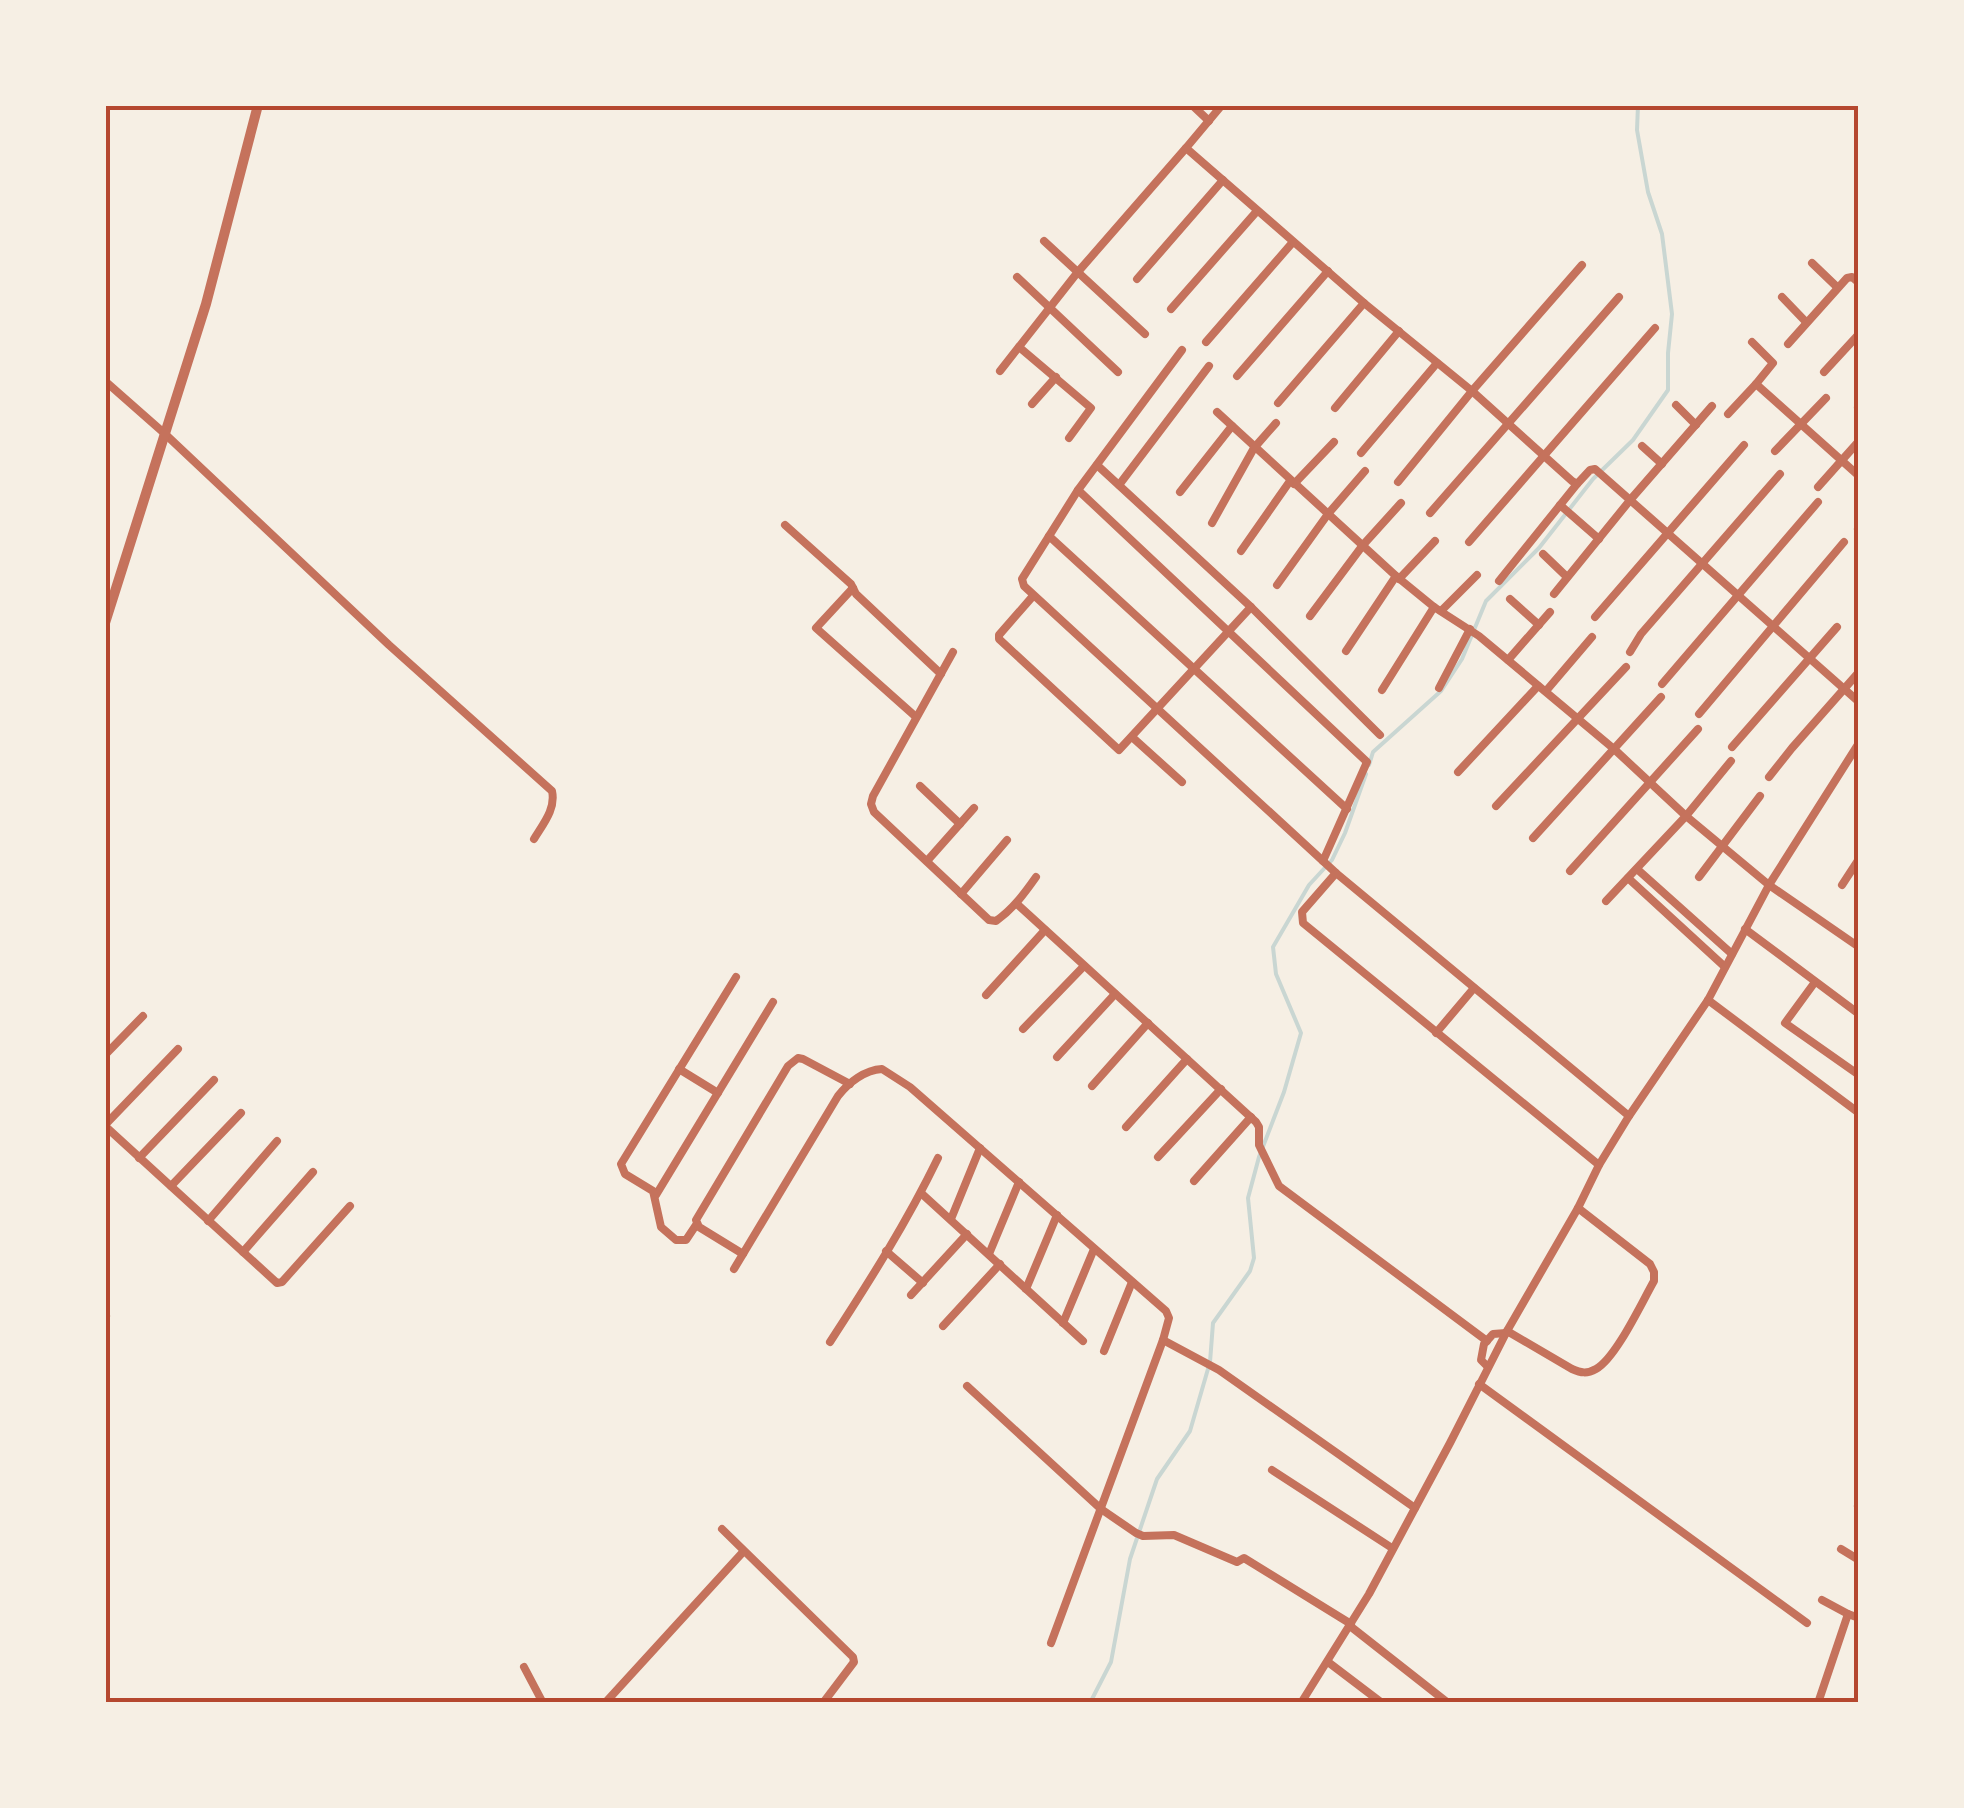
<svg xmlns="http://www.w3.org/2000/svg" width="1964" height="1808" font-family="'Times New Roman',serif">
	<rect width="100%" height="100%" fill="#f6efe4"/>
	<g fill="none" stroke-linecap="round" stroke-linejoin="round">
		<!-- stream -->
		<g stroke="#c9d6d2" stroke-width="4">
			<path d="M1369 765 1373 752 1441 691 1462 659 1486 601 1539 548 1593 479 1633 440 1668 390V353L1672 314 1662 234 1648 192 1637 130 1638 105"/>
			<path d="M1090 1703 1111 1662 1130 1559 1157 1479 1190 1431 1210 1362 1213 1323 1250 1271 1254 1258 1248 1198 1259 1157 1284 1092 1301 1033 1276 974 1273 947 1309 885 1332 860 1345 833 1366 774"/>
		</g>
		<!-- minor -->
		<g stroke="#c5725c" stroke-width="8">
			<path d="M1192 105 1209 121"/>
			<path d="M1186 148 1222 105"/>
			<path d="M1044 241 1145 334"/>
			<path d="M1812 263 1837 287"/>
			<path d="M1017 277 1118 372"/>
			<path d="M1137 279 1223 180"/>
			<path d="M1782 297 1806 322"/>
			<path d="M1171 309 1257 211"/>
			<path d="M1206 342 1293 242"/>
			<path d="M1752 342 1773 363 1756 384"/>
			<path d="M1788 344 1847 278 1852 277 1859 283"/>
			<path d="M1019 347 1091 408 1069 438"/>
			<path d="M1182 350 1078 490 1022 579 1024 586 1336 873 1629 1116"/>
			<path d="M1000 371 1077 273 1186 148 1364 303 1472 391 1572 481 1577 484 1590 470 1595 469 1859 702"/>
			<path d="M1824 372 1859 334"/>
			<path d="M1237 376 1328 271"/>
			<path d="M105 381 164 433 389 645 552 791C556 809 543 824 534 839"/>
			<path d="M1278 403 1364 303"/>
			<path d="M1032 404 1056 377"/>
			<path d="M1676 405 1696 425"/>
			<path d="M1858 407 1859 405"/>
			<path d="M1335 408 1399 331"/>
			<path d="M1217 412 1396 576 1434 607 1479 636 1614 749 1686 816 1769 885 1859 947"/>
			<path d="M1728 414 1756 384 1859 476"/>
			<path d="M1642 446 1662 464"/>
			<path d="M1775 451 1826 398"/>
			<path d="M1361 453 1437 363"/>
			<path d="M1097 465 1251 607"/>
			<path d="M1398 482 1472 391 1582 265"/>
			<path d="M1294 484 1334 442"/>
			<path d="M1119 485 1209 366"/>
			<path d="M1818 487 1859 441"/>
			<path d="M1078 490 1367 762 1323 861"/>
			<path d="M1180 492 1232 426"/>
			<path d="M1560 505 1599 539"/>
			<path d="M1430 513 1619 297"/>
			<path d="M1212 523 1254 448 1276 423"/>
			<path d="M785 525 851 584 856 594 941 674"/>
			<path d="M1858 529 1859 528"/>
			<path d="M1049 536 1347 809"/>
			<path d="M1469 542 1655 328"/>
			<path d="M1241 551 1290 481"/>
			<path d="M1543 554 1567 577"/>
			<path d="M1399 579 1435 541"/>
			<path d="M1499 581 1577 484"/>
			<path d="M1277 585 1328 514 1365 471"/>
			<path d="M853 588 816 628 916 717"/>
			<path d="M1554 594 1631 499 1712 406"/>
			<path d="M1033 596 999 635V639L1119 750 1251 607 1380 735"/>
			<path d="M1510 599 1539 625"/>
			<path d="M1441 611 1477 575"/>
			<path d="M1310 616 1363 545 1401 503"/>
			<path d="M1595 617 1744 445"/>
			<path d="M1346 651 1396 576"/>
			<path d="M953 652 873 796 871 804 874 812 989 920 996 921C1013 909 1024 894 1036 877"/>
			<path d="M1630 652 1641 634 1780 474"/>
			<path d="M1508 660 1550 612"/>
			<path d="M1662 684 1818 502"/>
			<path d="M1439 688 1470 629"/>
			<path d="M1382 690 1434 607"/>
			<path d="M1546 691 1592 637"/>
			<path d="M1699 714 1844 542"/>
			<path d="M1132 737 1182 782"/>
			<path d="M1732 747 1837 627"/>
			<path d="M1458 772 1538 686"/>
			<path d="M1769 777 1792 748 1859 672"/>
			<path d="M920 786 960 824"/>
			<path d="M1496 806 1626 667"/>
			<path d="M1533 838 1661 697"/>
			<path d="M927 861 974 808"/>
			<path d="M1637 869 1732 954"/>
			<path d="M1570 871 1698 729"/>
			<path d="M1336 873 1302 912 1303 923 1599 1165"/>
			<path d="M1699 877 1760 796"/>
			<path d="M1628 878 1725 967"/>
			<path d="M1842 885 1859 859"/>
			<path d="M961 894 1007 840"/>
			<path d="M1606 901 1686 816 1731 761"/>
			<path d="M1017 904 1256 1122 1259 1127V1145L1279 1186 1487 1341"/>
			<path d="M1745 929 1859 1014"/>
			<path d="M1815 982 1785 1023 1859 1075"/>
			<path d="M986 995 1045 930"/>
			<path d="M1708 1000 1859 1113"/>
			<path d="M1023 1029 1084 966"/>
			<path d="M1436 1033 1474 988"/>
			<path d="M105 1055 143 1016"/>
			<path d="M1057 1057 1115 994"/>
			<path d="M679 1069 718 1093"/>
			<path d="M1092 1086 1148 1023"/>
			<path d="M105 1125 178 1049"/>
			<path d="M105 1126 277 1283 282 1282 350 1206"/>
			<path d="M1126 1127 1187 1059"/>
			<path d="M1158 1157 1221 1089"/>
			<path d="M139 1158 214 1080"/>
			<path d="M1194 1181 1251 1117"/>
			<path d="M171 1186 241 1113"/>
			<path d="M921 1193 1083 1341"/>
			<path d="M656 1195 773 1002"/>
			<path d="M951 1219 980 1148"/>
			<path d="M208 1221 277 1141"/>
			<path d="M696 1225 686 1240H676L661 1227 653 1191 625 1174 621 1164 736 977"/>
			<path d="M886 1251 923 1283"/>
			<path d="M243 1252 313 1172"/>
			<path d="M743 1254 699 1227 696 1220 788 1066 798 1058 803 1059 850 1084"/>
			<path d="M989 1254 1019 1182"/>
			<path d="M734 1269 838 1096C849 1082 865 1070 882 1069L910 1087 1166 1311 1169 1318 1163 1340 1051 1643"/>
			<path d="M1026 1289 1057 1215"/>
			<path d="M911 1295 967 1234"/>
			<path d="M105 1317 106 1316"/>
			<path d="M1063 1323 1094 1249"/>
			<path d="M943 1326 1000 1264"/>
			<path d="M1507 1331 1572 1369C1581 1373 1587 1374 1596 1369 1616 1358 1642 1302 1654 1281V1272L1650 1264 1578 1208"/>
			<path d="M1163 1340 1219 1370 1415 1508"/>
			<path d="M830 1342C869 1282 907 1222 938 1158"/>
			<path d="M1104 1351 1132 1282"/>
			<path d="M1488 1367 1481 1360 1484 1344 1493 1334 1506 1333"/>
			<path d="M1479 1384 1807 1623"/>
			<path d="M967 1386 1101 1509 1136 1533 1143 1536 1174 1535 1237 1562 1244 1558 1351 1624"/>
			<path d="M1272 1470 1392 1548"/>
			<path d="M1858 1506 1859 1507"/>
			<path d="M722 1529 853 1657 854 1662 823 1703"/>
			<path d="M1841 1549 1859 1560"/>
			<path d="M1822 1600 1848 1614"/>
			<path d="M1350 1626 1448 1703"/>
			<path d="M1328 1662 1382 1703"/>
			<path d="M524 1667 543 1703"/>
			<path d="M605 1703 743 1552"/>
			<path d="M1301 1703 1369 1594 1450 1443 1507 1331 1578 1208 1599 1165 1629 1116 1708 1000 1769 885 1859 743"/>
			<path d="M1818 1703 1848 1614 1859 1618"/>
		</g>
		<!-- tertiary -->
		<path stroke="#c5725c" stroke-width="10" d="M105 623 206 304 258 105"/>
	</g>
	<!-- border -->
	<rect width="1964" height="1808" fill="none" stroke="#f6efe4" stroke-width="215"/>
	<rect x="108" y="108" width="1748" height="1592" fill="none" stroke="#b5482f" stroke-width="4"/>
</svg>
